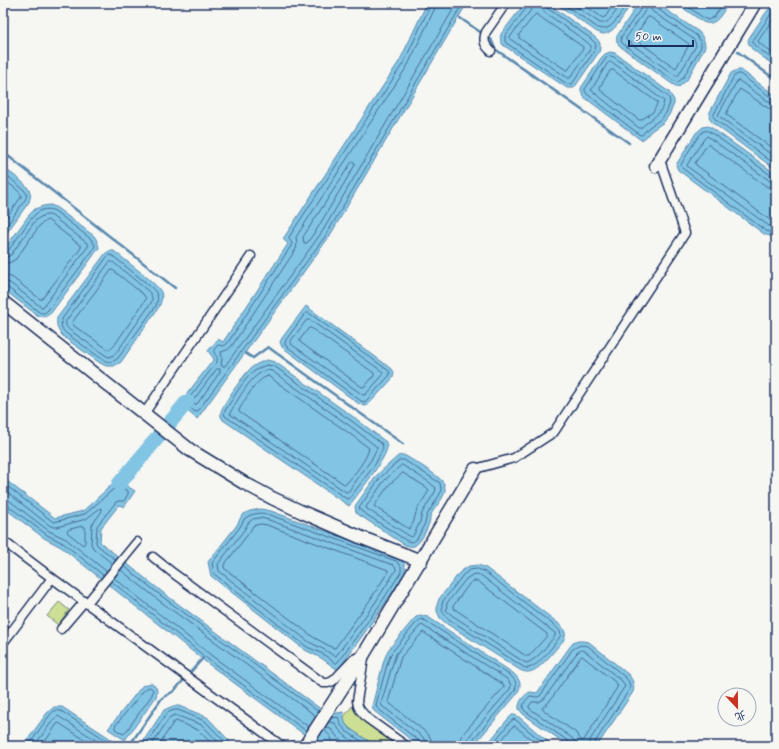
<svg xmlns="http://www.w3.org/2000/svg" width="779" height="749" font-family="Mynerve,'LXGW WenKai TC',sans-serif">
	<rect width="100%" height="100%" fill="#f6f6f2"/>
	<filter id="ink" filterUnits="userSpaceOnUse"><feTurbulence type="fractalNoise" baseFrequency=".025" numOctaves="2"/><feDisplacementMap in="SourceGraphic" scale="8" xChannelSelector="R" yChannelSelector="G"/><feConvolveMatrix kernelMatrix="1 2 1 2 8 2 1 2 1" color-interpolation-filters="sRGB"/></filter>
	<g filter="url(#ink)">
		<!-- green -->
		<g fill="#ccdf94" stroke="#748779">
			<path d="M59 602 69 610 58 625 47 616Z"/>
			<path d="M353 705 354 710 357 713 401 746H376L349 728 345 723 343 718Z"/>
		</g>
		<!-- water -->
		<g fill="#82c4e3" stroke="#5988ae">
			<path d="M427 3H467L329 237 197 419 179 404 214 359 208 351 218 339 223 342 288 244 283 239 400 60Z"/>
			<path d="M525 3H547L592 35C599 40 602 43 599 52L574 88H567L503 45C500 41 500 39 501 34Z"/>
			<path d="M555 3H631C625 13 616 33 603 34 602 34 598 32 597 32Z"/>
			<path d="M640 3H656L699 32C703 37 705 41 705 47L687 80 679 87 676 86 672 84 621 47C617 44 616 41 617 36L636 7Z"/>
			<path d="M676 3H728C723 12 716 28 703 22Z"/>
			<path d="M771 8H776V67L752 49 748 42 749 38 765 14 768 10Z"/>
			<path d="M610 52 615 53 669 92 674 100V104L669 115 664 122 651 131 645 138 641 140 584 97 581 91V88L601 58 605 54Z"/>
			<path d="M737 70H741L776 96V170L714 124C710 121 708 118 710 112L731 73Z"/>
			<path d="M708 126 712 128 776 174V235C771 237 769 236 764 234L678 170 676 165 696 133 703 127Z"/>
			<path d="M3 167C10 173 28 184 30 192 31 196 30 199 29 202L3 238Z"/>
			<path d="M51 205 57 208 94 236C97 240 98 243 99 248L51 313C46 317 43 318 37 315L3 289V251L29 215 35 209 43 206Z"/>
			<path d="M109 251H114C122 258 158 284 161 292 163 297 161 302 159 307L121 362 114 366H106L100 363 65 338C58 332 56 327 57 318L105 254Z"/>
			<path d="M306 306 392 369 394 372 393 378 368 405 365 406 359 404 282 347 280 342 282 338Z"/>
			<path d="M267 360 275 362 355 418 386 442C386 444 387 445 387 448 385 460 358 494 349 506L223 420C221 417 220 415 221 412 222 405 245 373 251 368 256 364 261 362 267 360Z"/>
			<path d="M404 455C412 460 441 476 444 484 449 496 434 506 430 517 430 518 430 522 429 523 428 528 420 544 414 546 412 547 408 546 405 545L356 513 355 506 377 475 398 456Z"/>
			<path d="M3 478 55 518 83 511 117 480 135 491 124 507 119 505 101 528 100 542 166 595 322 710 331 714 343 712 345 723 349 728 376 746H320L207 663 61 547 44 538 3 507Z"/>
			<path d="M261 509 271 511 399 558C404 562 406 566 405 573L382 608 338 670 321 658 305 650 211 576 208 562 237 525 242 515 250 511Z"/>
			<path d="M478 565 486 568 558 623C564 630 568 632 563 641 555 649 539 673 527 672 526 672 521 671 520 670L447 624 440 618 437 611V605L439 599 460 572 469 566Z"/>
			<path d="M420 615 428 617 513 673C521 681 522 684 517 694L473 746H419L374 711 372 706 384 660 388 650 413 620 416 617Z"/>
			<path d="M578 641H583L589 642 629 675C633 681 635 685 633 692L597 746H569L523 714 519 709C518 702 524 695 530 692L537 693 569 648 573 643Z"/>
			<path d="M151 683C157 686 158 690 156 697L125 740 108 729 142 686 147 684Z"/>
			<path d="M173 706H179L207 717 234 746H140L164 710Z"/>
			<path d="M54 707H62L108 737 112 740 114 746H23L47 713Z"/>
			<path d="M512 715H516L519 717 553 746H486L507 720Z"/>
		</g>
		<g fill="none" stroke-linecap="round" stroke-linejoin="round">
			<!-- shore -->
			<g stroke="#446b93" stroke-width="1">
				<path d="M431 3 430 6 404 62 289 237V239L292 243 291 246 227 344 224 346 218 345C208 355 219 352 217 362L186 402V404L195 412 198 411 326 235 463 3"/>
				<path d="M436 3 435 8 408 65 296 237 297 243 296 249 231 347 227 350 221 352 222 358 221 365 222 366H225L322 232 457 3"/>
				<path d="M528 3 527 7 505 36V41L506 43 567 84H572L595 50 596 44 590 38 547 8 545 6V3"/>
				<path d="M533 3 531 10 510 37V39L568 78H570L591 48V46L587 42 544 12 541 8 540 3"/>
				<path d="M562 3 598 28C613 33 620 13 627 3"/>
				<path d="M571 3 600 23C610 25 616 10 621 3"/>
				<path d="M581 3 603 18 606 16 614 3"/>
				<path d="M642 3V7L621 37V41L623 44 674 81 678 82 683 78 701 47V42L696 35 656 8 654 6V3"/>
				<path d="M683 3 705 19 708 20 714 17 724 3"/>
				<path d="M649 7 653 12 692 38 695 42 696 46 678 76H676L626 40V38L647 8Z"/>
				<path d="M776 12 771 14 752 42 755 46 776 62"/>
				<path d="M536 14 583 47V49L568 70H566L519 38V35Z"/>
				<path d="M648 17H650L689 44V45L676 68 674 67 635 39V37Z"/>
				<path d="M776 17 773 19 758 41 759 43 776 56"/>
				<path d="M611 56 614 57 666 95 669 98 670 103 666 113 661 119 648 128 642 135H640L587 94 585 91V89L604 61 607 57Z"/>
				<path d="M610 62H612L664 101C662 116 650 118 641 128H639L591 90 592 89 607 64Z"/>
				<path d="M611 70H613L657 102V104L653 112 641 120H639L600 90V87Z"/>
				<path d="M776 99 772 98 740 74H738L734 76 713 116 717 121 776 165"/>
				<path d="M776 104 769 102 738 80 737 81 718 115 720 117 776 158"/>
				<path d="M776 110 768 108 740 89 739 90 726 114 727 115 776 151"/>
				<path d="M353 162 355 163V165L317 229 307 243H304L303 237 351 163Z"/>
				<path d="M3 172 24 190C27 194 27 196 25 200L3 231"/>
				<path d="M776 177 772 176 710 132C708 131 707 130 704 131 699 133 684 159 681 165L682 168 766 231 770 232 776 231"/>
				<path d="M3 179C9 184 18 189 22 196L3 222"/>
				<path d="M776 182 770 181 707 136 704 139 687 165 688 167 769 226H776"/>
				<path d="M776 188H771L766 186 709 145H707L695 163 696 165 770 220H776"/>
				<path d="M3 253H6L8 251C13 244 18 237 23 230 31 219 39 204 55 211L91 239 95 245 93 250 48 310C45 313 43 314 39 312L7 287 3 286"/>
				<path d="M110 255 113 256 151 287C158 294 159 296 156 306L118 358C112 363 108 363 102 359L67 334C62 330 60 326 62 319L107 257Z"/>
				<path d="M3 258 7 257 11 255 35 221C40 217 46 213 52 216L87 243 89 245 43 307H41L10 283 3 281"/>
				<path d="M110 262H113L148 291C152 295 153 297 151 303L119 349 114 355 109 357 105 355 71 331C67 328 65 326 66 321Z"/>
				<path d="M3 264 11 262 16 259 40 225 47 220 49 221 81 246V248L42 299H40L13 278 9 276 3 275"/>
				<path d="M112 270 114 271 144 295 146 299 114 346 109 350 74 326 72 323Z"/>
				<path d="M306 313H309L389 371 390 373 389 376 366 401 364 402 361 401 285 345V343L286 340Z"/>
				<path d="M307 320H310L383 372V375L365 395H363L291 344V341Z"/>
				<path d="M309 328H311L374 373V376L364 387H362L300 342V340Z"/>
				<path d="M267 365 274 366 353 422 382 444 383 448 376 463 349 499H347L225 416 224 413 226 409C237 393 247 370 267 365Z"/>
				<path d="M217 369H220V372L197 404H194L193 403V401Z"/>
				<path d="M267 370 272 371 350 426 377 447V448L371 460 348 492H346L230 414 231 411C239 398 251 374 267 370Z"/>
				<path d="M268 376 346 431 369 448C368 458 353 476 346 484H344L239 412V410C245 400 256 379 268 376Z"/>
				<path d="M400 460H404L432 478 440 483 441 489 440 494 427 515 425 523 417 539 413 542 407 541 361 511 359 508 380 478Z"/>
				<path d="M402 465 429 482 436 488 435 492 422 513 420 522 413 536 411 537 367 509 366 507 384 481Z"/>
				<path d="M403 473 426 487 429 490C426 497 420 503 417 510 414 517 415 523 409 529L375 507 374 506 389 485Z"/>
				<path d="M3 483 52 521 54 522 85 514 117 486 128 491V494L124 501H118L116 502 97 526 96 542 97 545 116 560"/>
				<path d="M3 489 49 525 53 527H57L86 519 99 509 101 508 102 511 92 525 91 544 94 549 113 564"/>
				<path d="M3 499 10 501 49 531 66 539 106 571"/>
				<path d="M3 504 7 505 47 535 63 543 103 575"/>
				<path d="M261 513 270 515 396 561 401 566V572L379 606 337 663H335L323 654 307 647 214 574 212 563 240 527 245 518 251 515Z"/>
				<path d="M261 518 269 520 393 565 396 568V570L375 603 336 656H334L325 650 309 642 219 571 218 564 244 530 249 522 253 519Z"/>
				<path d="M261 524 267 525 388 570V572L370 600 335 648H333L313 637 224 568V565L249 533 253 526Z"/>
				<path d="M83 526 85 527V543L83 545 68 533 67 532 68 530Z"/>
				<path d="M124 566 164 598 319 712"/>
				<path d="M478 569 485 572 555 626C559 630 563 633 559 638 553 646 539 666 528 668 525 668 525 668 522 666L450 620C443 614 440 610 443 601L463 575 470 570Z"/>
				<path d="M121 570 161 602 316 716"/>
				<path d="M477 574 482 576 555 633V636C547 645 539 658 527 663L524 662 453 616 448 612 446 610 447 603 466 579 472 575Z"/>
				<path d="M114 578 212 656 309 727"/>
				<path d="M111 581 209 660 306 731"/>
				<path d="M474 581 479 582 547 634V636L529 656H526L453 608V606L470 583Z"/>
				<path d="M582 656 614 681 618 686 584 740 582 741 581 740 575 732 543 710 542 708 549 702 580 658Z"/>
				<path d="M150 687 153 690 152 695 125 733 123 734 115 729V726L144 690Z"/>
				<path d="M332 718 338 717 341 725 346 731 369 746"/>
				<path d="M329 722 335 723C340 734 350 739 360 746"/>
				<path d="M28 746C33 740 49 714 54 711 57 710 58 711 61 711L106 740 109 743 110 746"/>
				<path d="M34 746 54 719 58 716 105 746"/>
				<path d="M42 746 57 724 59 723 94 746"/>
				<path d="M145 746 167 713 174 710H178L205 721 229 746"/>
				<path d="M151 746 170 717 175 715 202 725 222 746"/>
				<path d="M158 746 173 723 176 721 198 730 214 746"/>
				<path d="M333 746 331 737 325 731 326 728 331 729 339 739 349 746"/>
				<path d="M421 746 419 741 377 708 376 705 388 661 392 652 416 623 421 619 426 621 511 676C516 681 518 685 514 692L471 742 470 746"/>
				<path d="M426 746 425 741 423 737 382 706 381 704 393 663 396 654 419 627 422 625 507 679 511 685 510 689 467 739 465 742V746"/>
				<path d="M432 746 431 739 428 734 388 702 401 657 423 632 504 685V687L462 735 459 741V746"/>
				<path d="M491 746 510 722 514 719 517 721 547 746"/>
				<path d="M497 746 513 726H515L539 746"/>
				<path d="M570 746V743L568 741 525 711C520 706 526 700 530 696L537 697 540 696 572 650C577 646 581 644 588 646L626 678C629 682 631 685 629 690L595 742 594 746"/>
				<path d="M575 746V742L572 738 529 708V706L532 702H539L544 699 576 654C579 651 581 649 585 651L622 681 625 686 590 740 589 746"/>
			</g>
			<!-- stream -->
			<g stroke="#5988ae" stroke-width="2.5">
				<path d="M460 18 483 34"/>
				<path d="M487 37 491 39 495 49 629 143"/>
				<path d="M738 52 776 80"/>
				<path d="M3 152 175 288"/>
				<path d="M245 353 253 358 268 347 403 444"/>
				<path d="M129 746 162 698 174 691 203 658"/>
			</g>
			<!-- river -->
			<path stroke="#82c4e3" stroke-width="15" d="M119 484 187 402"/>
			<defs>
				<g id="street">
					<path d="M491 51C484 45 483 40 486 32L506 3"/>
					<path d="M144 414 251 256"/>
					<path d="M475 469 514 458 554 432 685 233 660 160"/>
					<path d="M3 541 52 578 282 746"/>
					<path d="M153 557 173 573 323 683H328L333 681 354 659 360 656"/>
					<path d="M87 603 137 542"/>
					<path d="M61 629 84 602"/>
					<path d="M3 643 52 578"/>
					<path d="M364 658 357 701 358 706 360 710 367 718 406 746"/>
					<path d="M293 746H300"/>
				</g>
				<g id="secondary">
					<path d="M656 166 755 3"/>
					<path d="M3 302 190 450 244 483 272 498 302 512 360 537 421 561"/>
					<path d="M305 746 364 654 475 469"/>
				</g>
			</defs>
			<!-- street casing -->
			<use href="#street" stroke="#1b2f5e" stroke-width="11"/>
			<!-- secondary casing -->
			<use href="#secondary" stroke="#1b2f5e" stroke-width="15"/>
			<!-- street -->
			<use href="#street" stroke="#f6f6f2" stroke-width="8"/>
			<!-- secondary -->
			<use href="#secondary" stroke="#f6f6f2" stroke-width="12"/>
		</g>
	</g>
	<!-- margin -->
	<rect width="779" height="749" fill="none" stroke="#f6f6f2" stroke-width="16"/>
	<rect x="8" y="8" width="763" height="733" fill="none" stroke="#1b2f5e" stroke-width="1.5" filter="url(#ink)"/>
	<!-- north arrow -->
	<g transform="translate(737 707) rotate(158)"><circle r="19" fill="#f6f6f2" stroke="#9ea6b7"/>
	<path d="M0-3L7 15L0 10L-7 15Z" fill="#c8321e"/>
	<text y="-6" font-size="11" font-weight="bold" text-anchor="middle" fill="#1b2f5e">北</text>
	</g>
	<!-- scale -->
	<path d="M629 40v6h64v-6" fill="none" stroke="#1b2f5e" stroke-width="2"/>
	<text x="635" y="40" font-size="12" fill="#1b2f5e" stroke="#f6f6f2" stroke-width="3" paint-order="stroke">50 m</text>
</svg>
